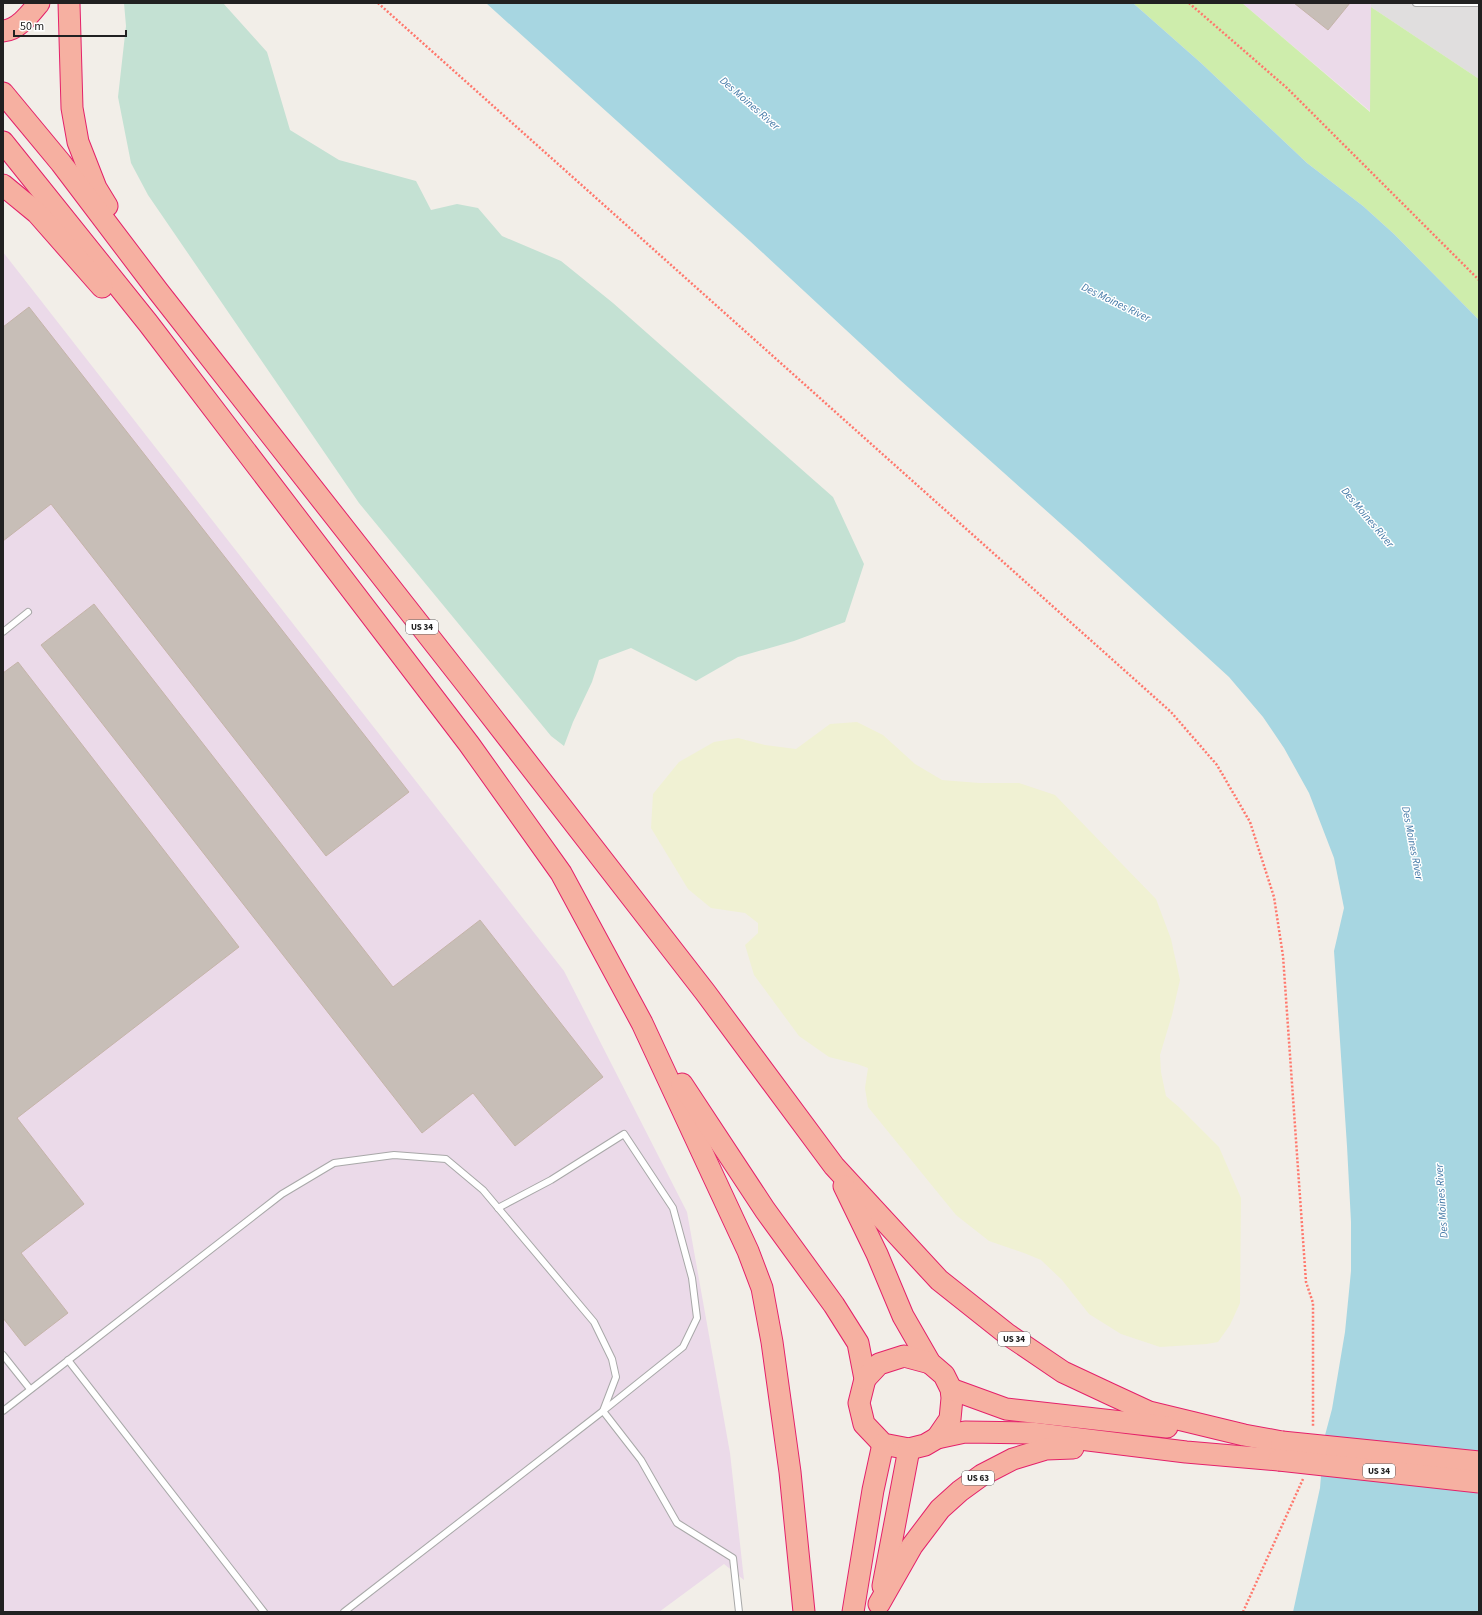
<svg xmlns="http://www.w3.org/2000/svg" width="1482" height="1615" font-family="'Source Sans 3',sans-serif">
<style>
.residential{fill:#e0dede}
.industrial{fill:#ebdae9}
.farmland{fill:#f0f1d3}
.grass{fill:#ceedac}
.wetland{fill:#c4e1d3}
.water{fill:#a7d6e1}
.building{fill:#c7beb7;stroke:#c5b4a9}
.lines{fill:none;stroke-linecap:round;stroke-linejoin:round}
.service-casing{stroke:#a8a8a8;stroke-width:8}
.trunk-casing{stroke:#e4216a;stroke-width:23}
.path{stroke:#ff776c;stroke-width:2.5;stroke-dasharray:2 2;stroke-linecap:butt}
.service{stroke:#fff;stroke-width:6}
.trunk{stroke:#f6b0a1;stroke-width:21}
.trunk-bridge-casing{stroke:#e4216a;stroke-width:23;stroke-linecap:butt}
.trunk-bridge{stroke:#f6b0a1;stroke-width:21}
.labels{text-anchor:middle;stroke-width:3;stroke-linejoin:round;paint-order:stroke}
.shield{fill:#fff;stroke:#646464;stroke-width:1}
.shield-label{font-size:9px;font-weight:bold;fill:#212121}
.water-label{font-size:11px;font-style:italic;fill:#4278a6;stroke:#fff}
</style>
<rect width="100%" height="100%" fill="#f2eee8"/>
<!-- residential -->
<path class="residential" d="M 1371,3 L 1479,3 L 1479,79 L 1371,7 Z"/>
<!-- industrial -->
<g class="industrial">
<path d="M 1242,3 L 1371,3 L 1371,112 Z"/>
<path d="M 3,252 L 564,971 L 687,1212 L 730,1453 L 744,1580 L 724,1564 L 659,1612 L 3,1612 Z"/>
</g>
<!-- farmland -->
<path class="farmland" d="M 857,722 L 883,735 L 915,764 L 942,780 L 979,783 L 1019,783 L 1055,795 L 1156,899 L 1171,939 L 1180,980 L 1172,1015 L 1160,1055 L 1161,1072 L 1166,1096 L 1180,1108 L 1219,1147 L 1241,1198 L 1240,1303 L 1230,1325 L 1218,1342 L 1207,1344 L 1160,1347 L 1121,1334 L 1089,1314 L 1062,1280 L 1041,1260 L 1024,1253 L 989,1241 L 956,1215 L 868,1107 L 865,1088 L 868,1068 L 857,1064 L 829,1057 L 799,1036 L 754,975 L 745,945 L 758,933 L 758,923 L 745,913 L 711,908 L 688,889 L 651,828 L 653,794 L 679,762 L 714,742 L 738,738 L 765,745 L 796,749 L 830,724 Z"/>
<!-- grass -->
<path class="grass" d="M 1133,3 L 1242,3 L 1370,112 L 1371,7 L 1479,79 L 1479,320 L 1394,234 L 1363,206 L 1307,163 L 1201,63 Z"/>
<!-- wetland -->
<path class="wetland" d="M 124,3 L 223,3 L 267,52 L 290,130 L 339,160 L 416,181 L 431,210 L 457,204 L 478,208 L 502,236 L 561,261 L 613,303 L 833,497 L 864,564 L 845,622 L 794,641 L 738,657 L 696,681 L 631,648 L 599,660 L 592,682 L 573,722 L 564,746 L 551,736 L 359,503 L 148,195 L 131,163 L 118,97 L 126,26 Z"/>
<!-- water -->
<path class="water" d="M 486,3 L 1133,3 L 1201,63 L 1307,163 L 1363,206 L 1394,234 L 1479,320 L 1479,1612 L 1293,1612 L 1320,1488 L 1322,1463 L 1320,1454 L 1332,1409 L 1345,1332 L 1351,1271 L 1351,1222 L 1347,1146 L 1334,951 L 1344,908 L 1334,858 L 1309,793 L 1284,748 L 1263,717 L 1229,677 L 1079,540 L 900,380 L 750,241 Z"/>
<!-- building -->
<g class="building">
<path d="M 1294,3 L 1350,3 L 1328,30 Z"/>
<path d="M 29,307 L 409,792 L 326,856 L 51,504 L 3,541 L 3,327 Z"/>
<path d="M 94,604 L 393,987 L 480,920 L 603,1077 L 515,1146 L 473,1093 L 422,1133 L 41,645 Z"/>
<path d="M 18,662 L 239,947 L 17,1118 L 84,1204 L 21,1253 L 68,1313 L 25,1346 L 3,1318 L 3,673 Z"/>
</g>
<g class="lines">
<defs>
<g id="service">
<path d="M 1416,3 L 1479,3"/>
<path d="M 3,632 L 28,612"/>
<path d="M 498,1208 L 551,1180 L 624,1134 L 673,1208 L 692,1278 L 697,1318 L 683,1347 L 603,1411 L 641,1460 L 677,1523 L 733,1558 L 739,1612"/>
<path d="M 3,1355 L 30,1389"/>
<path d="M 68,1360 L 264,1612"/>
<path d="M 3,1411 L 282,1194 L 334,1163 L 394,1155 L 446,1159 L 483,1190 L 594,1322 L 612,1359 L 616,1377 L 603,1411 L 344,1612"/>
</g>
<g id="trunk">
<path d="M 69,3 L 72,108 L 78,142 L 96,188 L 107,206"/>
<path d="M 3,31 C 18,30 30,14 39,3"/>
<path d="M 3,93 L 61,163 L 158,291 L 467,685 L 705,992 L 834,1166 L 939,1280 L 1007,1334 L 1063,1372 L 1110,1394 L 1149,1412 L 1244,1435 L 1282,1442"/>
<path d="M 3,142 L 148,323 L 469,744 L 561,873 L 642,1023 L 748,1251 L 762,1288 L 772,1342 L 790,1472 L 804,1612"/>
<path d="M 3,185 L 37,213 L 102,287"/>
<path d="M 682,1084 L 765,1210 L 834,1305 L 858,1343 L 865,1379 L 859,1403 L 864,1424 L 883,1444 L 909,1449 L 925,1445 L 937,1438 L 965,1432 L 1031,1433 L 1186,1452 L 1279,1460"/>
<path d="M 844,1186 L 877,1254 L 903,1316 L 930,1363 L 944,1375 L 951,1389 L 952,1398 L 950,1419 L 937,1438"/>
<path d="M 865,1379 L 879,1364 L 904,1356 L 930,1363"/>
<path d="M 951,1389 L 1006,1409 L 1167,1427"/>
<path d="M 883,1586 L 909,1449"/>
<path d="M 879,1604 L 912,1546 L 940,1509 L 960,1491 L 982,1475 L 1013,1459 L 1046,1449 L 1073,1448"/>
<path d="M 853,1612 L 873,1490 L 883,1444"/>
</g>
</defs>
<!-- service casing -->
<use href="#service" class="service-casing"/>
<!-- trunk casing -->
<use href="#trunk" class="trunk-casing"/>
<!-- path -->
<g class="path">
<path d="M 378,3 L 1171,712 L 1217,765 L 1250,822 L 1274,897 L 1283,956 L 1306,1282 L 1313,1303 L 1313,1427"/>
<path d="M 1189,3 L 1287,88 L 1479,280"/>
<path d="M 1243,1612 L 1303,1479"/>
</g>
<!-- service -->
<use href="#service" class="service"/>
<!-- trunk -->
<use href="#trunk" class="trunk"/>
<defs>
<g id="trunk-bridge">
<path d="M 1282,1442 L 1479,1462"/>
<path d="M 1279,1460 L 1479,1482"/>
</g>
</defs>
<!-- trunk-bridge casing -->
<use href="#trunk-bridge" class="trunk-bridge-casing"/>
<!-- trunk-bridge -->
<use href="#trunk-bridge" class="trunk-bridge"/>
</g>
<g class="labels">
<!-- shield labels -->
<g class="shield">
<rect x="406" y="620" width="32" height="14" rx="3"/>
<rect x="998" y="1332" width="32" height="14" rx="3"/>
<rect x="1363" y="1464" width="32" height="14" rx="3"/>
<rect x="962" y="1471" width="32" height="14" rx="3"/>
</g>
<g class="shield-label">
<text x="422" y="630">US 34</text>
<text x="1014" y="1342">US 34</text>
<text x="1379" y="1474">US 34</text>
<text x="978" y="1481">US 63</text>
</g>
<!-- water labels -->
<g class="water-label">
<text transform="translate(750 103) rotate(41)" y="4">Des Moines River</text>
<text transform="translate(1116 302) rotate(26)" y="4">Des Moines River</text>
<text transform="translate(1368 517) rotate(50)" y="4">Des Moines River</text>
<text transform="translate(1413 843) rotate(79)" y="4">Des Moines River</text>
<text transform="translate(1441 1201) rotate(-94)" y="4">Des Moines River</text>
</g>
</g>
<!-- border -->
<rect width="1482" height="1615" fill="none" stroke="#212121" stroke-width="8"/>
<!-- scale -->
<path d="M14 30v6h112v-6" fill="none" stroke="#212121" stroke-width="2"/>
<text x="20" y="30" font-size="12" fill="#212121" stroke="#ffffff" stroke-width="3" paint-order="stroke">50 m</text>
</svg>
